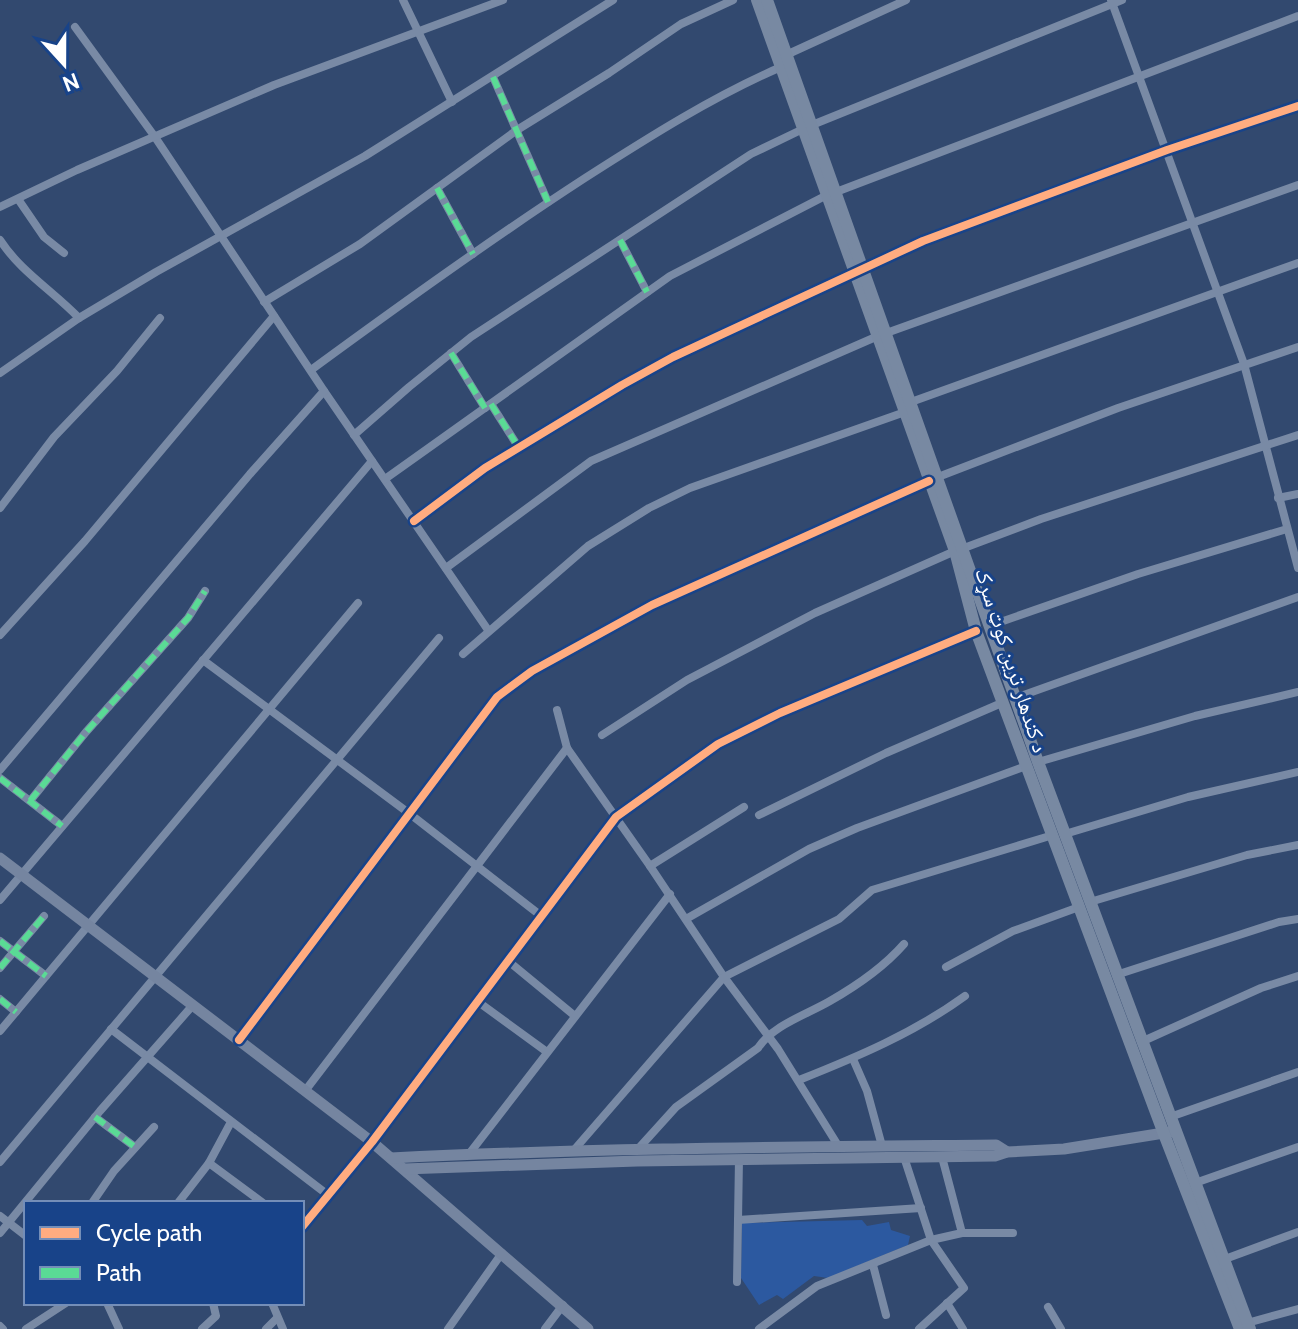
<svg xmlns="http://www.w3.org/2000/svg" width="1298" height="1329" font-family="Cabin,'Noto Naskh Arabic',sans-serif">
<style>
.green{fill:#2c59a0}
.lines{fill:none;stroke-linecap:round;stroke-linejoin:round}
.street{stroke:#798aa5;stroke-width:8}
.secondary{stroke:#7585a0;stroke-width:11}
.primary{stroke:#7889a2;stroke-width:12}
.quiet{stroke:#5adb95;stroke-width:6;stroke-dasharray:12 6;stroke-linecap:butt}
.cycleway-casing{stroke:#184389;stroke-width:13}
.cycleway{stroke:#ffac80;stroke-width:8}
.labels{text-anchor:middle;stroke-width:6;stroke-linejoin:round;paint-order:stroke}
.street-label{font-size:22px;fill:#fff;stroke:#184389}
</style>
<rect width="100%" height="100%" fill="#32496f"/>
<!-- green -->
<path class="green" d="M 862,1220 L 867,1226 L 889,1222 L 891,1230 L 910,1236 L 908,1245 L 828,1278 L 814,1276 L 783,1299 L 777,1295 L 759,1305 L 741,1278 L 742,1223 Z"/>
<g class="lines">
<!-- street -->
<g class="street">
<path d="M 403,0 L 452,102"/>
<path d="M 1111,0 L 1244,364 L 1298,568"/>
<path d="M 75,27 L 155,137 L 324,391 L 488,630"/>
<path d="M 786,55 L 906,0"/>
<path d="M 493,77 L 548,202"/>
<path d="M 812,125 L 1122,0"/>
<path d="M 437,188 L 473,254"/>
<path d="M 836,192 L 1298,16"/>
<path d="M 18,199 L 44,237 L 64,253"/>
<path d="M 0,207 L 77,170 L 274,85 L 503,0"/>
<path d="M 0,240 C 20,271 53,291 79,318"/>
<path d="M 620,240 L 647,292"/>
<path d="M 264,302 L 360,244 L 517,130 L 609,73 L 681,24 L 733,0"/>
<path d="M 451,353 L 485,408"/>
<path d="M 311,370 C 401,304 491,239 585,178 C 649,137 712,97 781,67"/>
<path d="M 0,373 L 79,318 L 156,272 L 365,156 L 613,0"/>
<path d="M 911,402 L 1298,263"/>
<path d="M 491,404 L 519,448"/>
<path d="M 354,435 L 409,387 L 471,337 L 751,154 L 803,129"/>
<path d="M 938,477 L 1118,408 L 1298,347"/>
<path d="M 385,479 L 670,276 L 827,195"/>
<path d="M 1278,498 L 1298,494"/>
<path d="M 0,508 L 54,437 L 117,371 L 160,318"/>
<path d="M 414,521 L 485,468 L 622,385 L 673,357 L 923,241 L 1167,150 L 1298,106"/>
<path d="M 964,548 L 1041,519 L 1298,435"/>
<path d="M 446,568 L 591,461 L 878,336 L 1298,185"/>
<path d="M 989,626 L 1138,574 L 1287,529"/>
<path d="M 0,635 L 85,541 L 274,316"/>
<path d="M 463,654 L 588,546 L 649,508 L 690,488 L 905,412"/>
<path d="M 203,660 L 410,814 L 540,915"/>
<path d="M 1015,698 L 1298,597"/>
<path d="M 557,710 L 567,748 L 650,866 L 724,977 L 778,1049 L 839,1147"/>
<path d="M 602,735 L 687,680 L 815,613 L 955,551"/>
<path d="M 1038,762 L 1195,716 L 1298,692"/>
<path d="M 0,770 L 250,474 L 324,391"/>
<path d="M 0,778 L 62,826"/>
<path d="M 30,801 L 86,732 L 188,618 L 205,591"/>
<path d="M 759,815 L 886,753 L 1004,702"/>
<path d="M 1065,834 L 1188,797 L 1298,772"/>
<path d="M 650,866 L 744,807"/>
<path d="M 0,900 L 372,461"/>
<path d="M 1090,902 L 1247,855 L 1298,845"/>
<path d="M 686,919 L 809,849 L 857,828 L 1026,766"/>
<path d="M 0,941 L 46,976"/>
<path d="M 507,960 L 575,1016"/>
<path d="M 946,967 L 1013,931 L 1079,907"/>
<path d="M 0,968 L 44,916"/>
<path d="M 1116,975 L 1279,922 L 1298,919"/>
<path d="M 0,999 L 16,1012"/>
<path d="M 477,1001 L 547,1052"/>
<path d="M 111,1029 L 328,1195"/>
<path d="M 0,1031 L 358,603"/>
<path d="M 239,1040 L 497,697 L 532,671 L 652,605 L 929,481"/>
<path d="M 1141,1042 L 1261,988 L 1298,976"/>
<path d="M 853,1059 L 867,1091 L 882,1146"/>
<path d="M 799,1080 C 857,1057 914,1033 965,996"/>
<path d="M 305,1091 L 567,748"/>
<path d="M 95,1117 L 135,1147"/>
<path d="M 1170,1117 L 1298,1072"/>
<path d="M 638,1149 L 676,1107 L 758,1048 C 773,1025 806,1015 830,1001 C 858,985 883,968 904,944"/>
<path d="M 574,1150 L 724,977 L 839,919 L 872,890 L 1053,835"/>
<path d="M 469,1154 L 670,894"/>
<path d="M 904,1157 L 931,1240 L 964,1288 L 919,1329"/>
<path d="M 942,1157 L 962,1233"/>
<path d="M 0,1162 L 439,638"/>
<path d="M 209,1163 L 263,1203"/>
<path d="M 1195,1183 L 1298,1147"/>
<path d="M 92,1203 L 114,1171 L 154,1127"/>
<path d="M 178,1203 L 209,1163 L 231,1122"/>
<path d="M 0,1216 L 26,1236"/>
<path d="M 738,1220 L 921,1208"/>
<path d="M 302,1227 L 372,1142 L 616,817 L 718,744 L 780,713 L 976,631"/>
<path d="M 0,1233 L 100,1111 L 193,1005"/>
<path d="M 1225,1259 L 1298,1232"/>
<path d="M 873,1265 L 886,1315"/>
<path d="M 737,1282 L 739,1159"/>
<path d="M 107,1303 L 119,1329"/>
<path d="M 272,1303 L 283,1329"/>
<path d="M 947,1303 L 963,1329"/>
<path d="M 1048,1307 L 1061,1329"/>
<path d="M 1247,1323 L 1298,1309"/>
<path d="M 0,1326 L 3,1329"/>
<path d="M 26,1329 L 66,1303"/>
<path d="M 202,1329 L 216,1316 L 213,1303"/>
<path d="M 266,1329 L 277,1318"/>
<path d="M 448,1329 L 502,1253"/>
<path d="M 545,1329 L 563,1305"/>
<path d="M 759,1329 L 817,1286 L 931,1240 L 962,1233 L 1013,1233"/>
</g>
<!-- secondary -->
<g class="secondary">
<path d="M 0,858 L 372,1142 L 588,1329"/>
<path d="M 391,1158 C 592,1148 794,1147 996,1145 L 1007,1152"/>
<path d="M 404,1169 L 637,1161 L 995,1156 L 1007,1152 L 1064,1149 L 1170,1132"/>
</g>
<!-- primary -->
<g class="primary">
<path d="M 757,0 L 955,551 L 976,631 L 1164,1134 L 1240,1329"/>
<path d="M 767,0 L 1038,762 L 1250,1329"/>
</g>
<!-- quiet -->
<g class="quiet">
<path d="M 493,77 L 548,202"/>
<path d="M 437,188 L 473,254"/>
<path d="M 620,240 L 647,292"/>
<path d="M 451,353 L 485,408"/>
<path d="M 491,404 L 519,448"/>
<path d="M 0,778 L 62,826"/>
<path d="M 30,801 L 86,732 L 188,618 L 205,591"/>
<path d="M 0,941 L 46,976"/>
<path d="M 0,968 L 44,916"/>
<path d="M 0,999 L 16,1012"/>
<path d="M 95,1117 L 135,1147"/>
</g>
<defs>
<g id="cycleway">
<path d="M 414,521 L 485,468 L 622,385 L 673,357 L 923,241 L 1167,150 L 1298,106"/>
<path d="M 239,1040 L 497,697 L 532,671 L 652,605 L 929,481"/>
<path d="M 302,1227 L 372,1142 L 616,817 L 718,744 L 780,713 L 976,631"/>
</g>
</defs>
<!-- cycleway casing -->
<use href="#cycleway" class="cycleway-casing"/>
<!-- cycleway -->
<use href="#cycleway" class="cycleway"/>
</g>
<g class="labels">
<!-- street labels -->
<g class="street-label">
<text transform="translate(1012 660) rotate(72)" y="8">د کندهار ترين کوټ سړک</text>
</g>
</g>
<!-- legend -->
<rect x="24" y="1201" width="280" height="104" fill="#184389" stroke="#748eb8" stroke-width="2"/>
<rect x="40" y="1227" width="40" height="12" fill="#ffac80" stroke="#748eb8" stroke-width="2"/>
<text x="96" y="1241" font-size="24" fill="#ffffff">Cycle path</text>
<rect x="40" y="1267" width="40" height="12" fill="#5adb95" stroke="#748eb8" stroke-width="2"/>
<text x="96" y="1281" font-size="24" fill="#ffffff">Path</text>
<!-- north arrow -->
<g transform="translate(64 64) rotate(159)" stroke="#184389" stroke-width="6" paint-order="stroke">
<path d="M0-6L14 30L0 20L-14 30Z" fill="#ffffff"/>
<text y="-12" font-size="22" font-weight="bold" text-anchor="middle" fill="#ffffff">N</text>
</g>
</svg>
